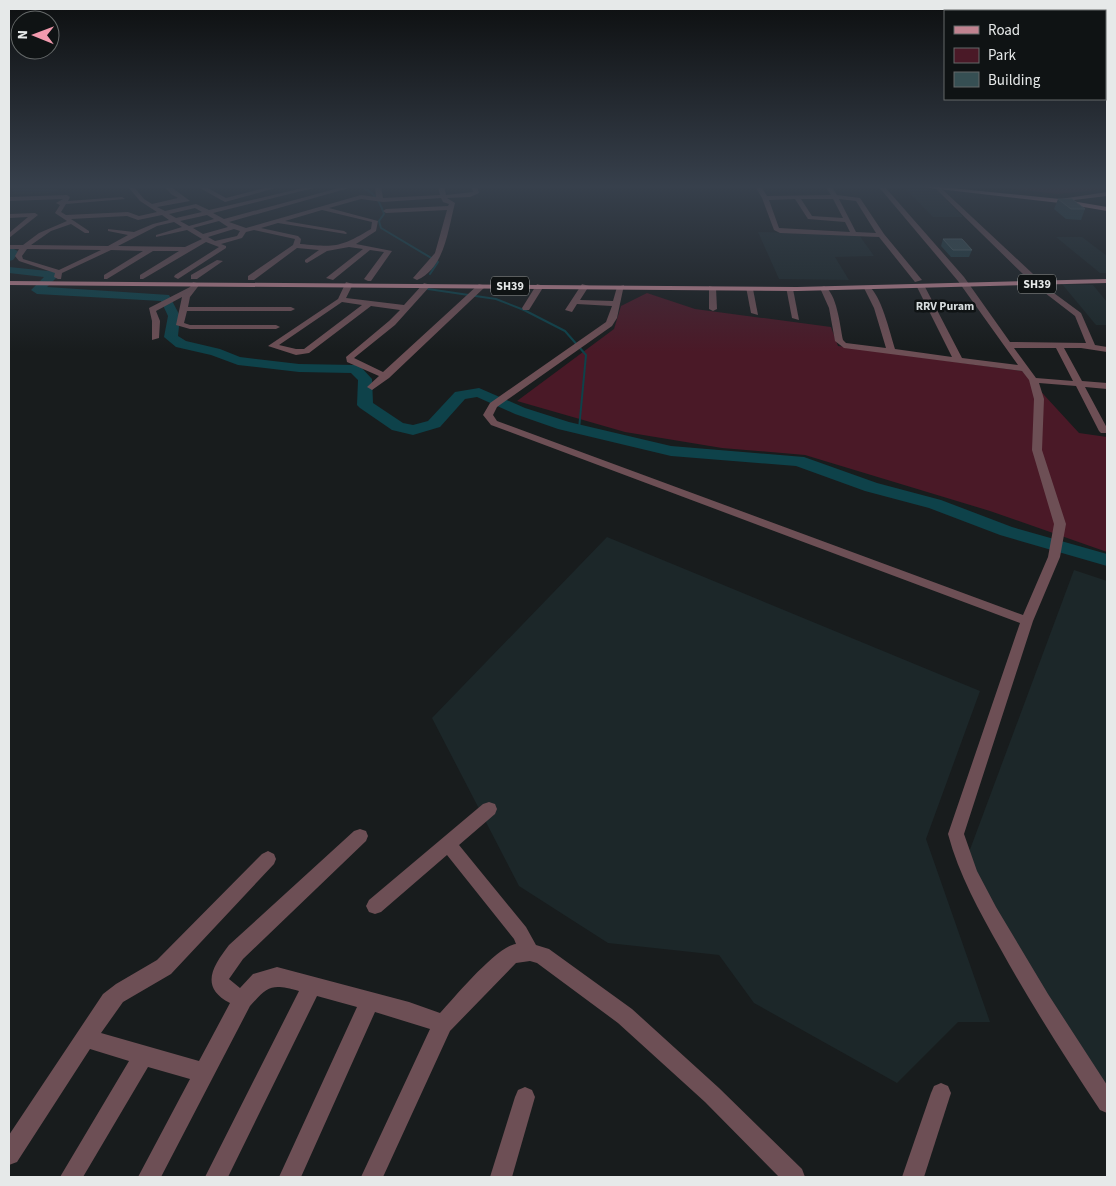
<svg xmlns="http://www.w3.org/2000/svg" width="1116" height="1186" font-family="'Source Sans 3',sans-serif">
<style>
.built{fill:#1c2729}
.green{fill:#4a1927}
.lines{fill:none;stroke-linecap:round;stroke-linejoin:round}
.stream{stroke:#0e424a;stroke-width:2}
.river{fill:#0e424a;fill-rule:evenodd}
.street{fill:#6d4f55;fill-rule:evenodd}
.secondary{fill:#9c6d76;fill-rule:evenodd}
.primary{fill:#c08390;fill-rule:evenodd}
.wall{fill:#213c41}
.building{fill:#364f53;stroke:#52676a}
.labels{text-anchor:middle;stroke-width:5;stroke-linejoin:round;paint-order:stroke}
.shield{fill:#0f1314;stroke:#a6a9a9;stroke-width:1}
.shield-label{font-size:12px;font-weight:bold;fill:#e6e9e9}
.far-neighbourhood-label{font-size:12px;font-weight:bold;fill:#d7ddde;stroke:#0f1314}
</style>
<rect width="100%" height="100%" fill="#181c1d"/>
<!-- built -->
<g class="built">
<path d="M 12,186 L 63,186 L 51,193 L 13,194 Z"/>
<path d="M 903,186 L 937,190 L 963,217 L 933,217 Z"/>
<path d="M 758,232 L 859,235 L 874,256 L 835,257 L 849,280 L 779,279 Z"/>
<path d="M 1056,237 L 1082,237 L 1107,256 L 1107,273 L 1100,273 Z"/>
<path d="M 1062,284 L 1093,285 L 1107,302 L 1107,325 L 1096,325 Z"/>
<path d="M 607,537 L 980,691 L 926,839 L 990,1022 L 958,1022 L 897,1083 L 754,1003 L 719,955 L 608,943 L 519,886 L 432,718 Z"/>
<path d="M 1074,570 L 1107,581 L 1107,1097 L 982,903 L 965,863 Z"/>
</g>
<!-- green -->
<g class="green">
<path d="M 991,186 L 1107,186 L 1107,189 L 1057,194 Z"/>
<path d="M 647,293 L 695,309 L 831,327 L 838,346 L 1022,371 L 1079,433 L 1107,437 L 1107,552 L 990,511 L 805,455 L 722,448 L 625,432 L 517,401 L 614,329 L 621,306 Z"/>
</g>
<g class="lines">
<!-- stream -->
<g class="stream">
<path d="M 359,186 C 374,192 379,199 384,214 L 379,221 L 381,228 L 438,262 L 430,274"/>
<path d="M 428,289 L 496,299 L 524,310 L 565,331 L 586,355 L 579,429"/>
</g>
<!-- river -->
<g class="river">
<path d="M 9,246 L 19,252 L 13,260 L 9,261 Z"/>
<path d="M 9,267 L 58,272 L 58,276 L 47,287 L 169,295 L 180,316 L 178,336 L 186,341 L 220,349 L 240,357 L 299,364 L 355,365 L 360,366 L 372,379 L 373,403 L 403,423 L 413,425 L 428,421 L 455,392 L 479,388 L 525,408 L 569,422 L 671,446 L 804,457 L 877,483 L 941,500 L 1012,527 L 1107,554 L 1107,566 L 1000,535 L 929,508 L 865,491 L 796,466 L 671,456 L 558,429 L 515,414 L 477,397 L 465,399 L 440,427 L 413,435 L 392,430 L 360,408 L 357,405 L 358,380 L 351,373 L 299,372 L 238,365 L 211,355 L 176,347 L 164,337 L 168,316 L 161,301 L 37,294 L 31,290 L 44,277 L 9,273 Z"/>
</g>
<!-- street -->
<g class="street">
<path d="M 133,186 L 144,199 L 152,204 L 178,198 L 171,194 L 164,186 L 170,186 L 190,201 L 157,207 L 165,211 L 196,204 L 209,210 L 311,186 L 322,186 L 213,213 L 224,219 L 346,186 L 356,186 L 229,222 L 246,228 L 361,195 L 376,197 L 375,186 L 381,186 L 383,198 L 440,195 L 438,186 L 444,186 L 446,195 L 473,192 L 471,186 L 477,186 L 479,193 L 470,197 L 447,198 L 455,203 C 448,229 445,268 417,280 L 413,278 L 435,253 L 447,210 L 386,213 L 383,211 L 386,209 L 448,206 L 449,204 L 443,202 L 441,198 L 383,202 L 361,199 L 329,208 L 378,221 L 376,231 L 356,244 L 392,251 L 371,281 L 368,281 L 364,279 L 384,252 L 370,250 L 333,280 L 326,278 L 363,249 L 349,247 L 327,251 L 307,263 L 305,262 L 305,260 L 319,250 L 297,248 L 254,280 L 248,280 L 248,276 L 293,245 L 295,239 L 254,230 L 246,232 L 242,238 L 221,244 L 226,246 L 226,248 L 178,279 L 174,277 L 175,275 L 219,247 L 206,242 L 143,279 L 140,279 L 140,275 L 179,251 L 153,251 L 107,279 L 104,279 L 104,275 L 143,251 L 111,250 L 62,273 L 61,279 L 58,279 L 54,277 L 55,273 L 19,261 L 15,256 L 19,249 L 9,249 L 9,245 L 23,245 L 39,233 L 67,221 L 55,213 L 60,205 L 56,203 L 63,199 L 9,201 L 9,197 L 67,195 L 70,197 L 68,201 L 122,197 L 125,199 L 66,204 L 61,212 L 66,215 L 128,212 L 139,216 L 157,212 L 140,201 L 128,187 ZM 195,208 L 202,212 L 176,218 L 169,214 ZM 322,210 L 372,222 L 371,229 C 339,248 336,247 300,244 L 301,239 L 298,236 L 261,228 L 278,223 L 346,234 L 347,233 L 344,231 L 285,221 ZM 162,215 L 169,220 L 153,224 L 134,232 L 108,229 L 108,231 L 128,235 L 108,246 L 31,245 L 51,231 L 71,224 L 85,233 L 89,233 L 89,231 L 71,219 L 127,216 L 138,220 ZM 207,215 L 214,219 L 189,226 L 180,221 ZM 219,221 L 228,227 L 203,234 L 193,228 ZM 174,222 L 182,227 L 156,235 L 156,237 L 187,230 L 202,239 L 185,247 L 118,246 L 157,226 ZM 234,229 L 240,231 L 237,236 L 215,241 L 208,237 ZM 27,249 L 101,250 L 59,270 L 23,259 L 22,256 Z"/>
<path d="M 204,186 L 226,198 L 272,186 L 283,186 L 225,202 L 198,187 Z"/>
<path d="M 755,186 L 761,186 L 767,196 L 831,195 L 825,186 L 831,186 L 837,195 L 860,198 L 884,234 L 922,280 L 915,282 L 879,237 L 780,233 L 774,230 L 762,198 ZM 795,199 L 808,219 L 845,222 L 850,232 L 779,228 L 769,200 ZM 801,199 L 833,199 L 843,218 L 812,216 ZM 839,199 L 856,201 L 876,233 L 856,232 Z"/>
<path d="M 878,186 L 884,186 L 964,277 L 1010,342 L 1086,343 L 1075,316 L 1036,286 L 1035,284 L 1039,282 L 1081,313 L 1095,345 L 1107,347 L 1107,352 L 1081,348 L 1064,348 L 1082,381 L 1107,383 L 1107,389 L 1085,387 L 1107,428 L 1107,433 L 1101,433 L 1099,431 L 1076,386 L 1039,383 L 1044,399 L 1042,450 L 1066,524 L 1060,557 L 1033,621 L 964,834 L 977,871 L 996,907 L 1048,994 L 1107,1085 L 1107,1113 L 1100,1110 C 1065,1057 1031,1004 1000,948 C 979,911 959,875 948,834 L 1020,623 L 491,425 L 483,415 L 490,403 L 606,322 L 612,306 L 577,304 L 572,312 L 565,310 L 582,284 L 589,286 L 580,300 L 613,301 L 617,287 L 624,285 L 617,318 L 612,326 L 497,407 L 493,415 L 497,421 L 1023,615 L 1048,557 L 1054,524 L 1032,450 L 1034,399 L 1029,380 L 1022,371 L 844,348 L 835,341 L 829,308 L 820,288 L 824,286 C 837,293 840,326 843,340 L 846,343 L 886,348 L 874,308 L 864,288 L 868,286 C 881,293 890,334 895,349 L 952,357 L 917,287 L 921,285 L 924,285 L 962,358 L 1018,365 L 958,281 ZM 1014,348 L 1056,348 L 1073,381 L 1036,378 Z"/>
<path d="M 938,186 L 942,186 L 942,189 L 1033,274 L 1033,278 L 1027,278 L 937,190 Z"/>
<path d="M 9,214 L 35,213 L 38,215 L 9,238 L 9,233 L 28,217 L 9,218 Z"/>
<path d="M 217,260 L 223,261 L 197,279 L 191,279 L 191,275 Z"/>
<path d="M 193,282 L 200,284 L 190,297 L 188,307 L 291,307 L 295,309 L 291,311 L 187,311 L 184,323 L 190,325 L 276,325 L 280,327 L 276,329 L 190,329 L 176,325 L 182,297 L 156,311 L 160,321 L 159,338 L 152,340 L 152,321 L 149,308 L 190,287 Z"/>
<path d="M 346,282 L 353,284 L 346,298 L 404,305 L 424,283 L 431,285 L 395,325 L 354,358 L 383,372 L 479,284 L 486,286 L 389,378 L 372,390 L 367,387 L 379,376 L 347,362 L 346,357 L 389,321 L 400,310 L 371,306 L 309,353 L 296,355 L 268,346 L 338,299 ZM 342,302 L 362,305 L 304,349 L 296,349 L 279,345 Z"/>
<path d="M 537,284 L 544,286 L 529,310 L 523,310 L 522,308 Z"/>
<path d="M 709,286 L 716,288 L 717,309 L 713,311 L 709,309 Z"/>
<path d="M 746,287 L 753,289 L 758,315 L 751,313 Z"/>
<path d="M 786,287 L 793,289 L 799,320 L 792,318 Z"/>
<path d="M 489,802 L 495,804 L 497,809 L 495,814 L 459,845 L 526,927 L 536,945 L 549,949 L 632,1009 L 719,1088 L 802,1169 L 805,1177 L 779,1177 L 705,1102 L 618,1023 L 537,963 L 530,961 L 516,963 L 450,1031 L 383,1177 L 361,1177 L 430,1029 L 375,1012 L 301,1177 L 279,1177 L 357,1007 L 317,996 L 228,1177 L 205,1177 L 299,991 C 272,984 269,985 250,1006 L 161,1177 L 138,1177 L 190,1079 L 148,1067 L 83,1177 L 60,1177 L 129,1061 L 90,1049 L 17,1162 L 9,1165 L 9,1135 L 103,994 L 116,984 L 157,960 L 262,854 L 268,851 L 274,854 L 276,859 L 274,864 L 171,974 L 123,1002 L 101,1033 L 199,1061 L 230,1003 C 199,987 213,966 229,945 L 354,831 L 360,829 L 366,831 L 368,836 L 366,841 L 243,959 L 229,979 L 240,988 L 253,974 L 277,967 L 409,1002 L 440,1013 C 455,997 497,946 516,944 L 514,939 L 447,855 L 381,912 L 375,914 L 369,912 L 366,906 L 369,900 L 483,804 Z"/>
<path d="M 941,1083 L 948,1086 L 951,1093 L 924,1177 L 902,1177 L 931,1093 L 934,1086 Z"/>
<path d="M 525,1087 L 532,1090 L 535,1097 L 512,1177 L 490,1177 L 515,1097 L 518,1090 Z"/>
</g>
<!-- secondary -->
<path class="secondary" d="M 1107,192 L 1107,196 L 1057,202 L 1054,200 Z"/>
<!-- primary -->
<g class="primary">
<path d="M 913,186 L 931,186 L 1060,199 L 1107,207 L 1107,211 L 1060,203 Z"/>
<path d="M 1107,279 L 1107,283 L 797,291 L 9,285 L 9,281 L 797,287 Z"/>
</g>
</g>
<!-- wall -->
<g class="wall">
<path d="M 1058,199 L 1085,209 L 1081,220 L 1066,219 L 1054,209 Z"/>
<path d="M 943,239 L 972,250 L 969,257 L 951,257 L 941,246 Z"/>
</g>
<!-- building -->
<g class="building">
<path d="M 1058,199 L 1072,199 L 1085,209 L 1071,209 Z"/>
<path d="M 943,239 L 962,239 L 972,250 L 953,250 Z"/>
</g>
<!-- sky -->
<linearGradient id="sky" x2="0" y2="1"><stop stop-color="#0d0f10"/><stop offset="0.53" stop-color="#37404c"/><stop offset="1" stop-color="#37404c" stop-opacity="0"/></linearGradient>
<rect width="1116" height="352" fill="url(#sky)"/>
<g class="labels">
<!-- shield labels -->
<g class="shield">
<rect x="1018" y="274.5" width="38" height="19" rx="4"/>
<rect x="491" y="276.5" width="38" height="19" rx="4"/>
</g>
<g class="shield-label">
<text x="1037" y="288">SH39</text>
<text x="510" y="290">SH39</text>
</g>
<!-- far-neighbourhood labels -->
<g class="far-neighbourhood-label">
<text x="945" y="310">RRV Puram</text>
</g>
</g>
<!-- border -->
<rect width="1116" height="1186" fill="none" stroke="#e6e9e9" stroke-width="20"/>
<!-- legend -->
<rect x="944" y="10" width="162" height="90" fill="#0f1314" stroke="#656969"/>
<rect x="954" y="26" width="25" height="8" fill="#c08390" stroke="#656969"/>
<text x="988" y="35" font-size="15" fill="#e6e9e9">Road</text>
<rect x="954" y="48" width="25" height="15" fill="#4a1927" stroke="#656969"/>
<text x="988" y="60" font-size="15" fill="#e6e9e9">Park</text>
<rect x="954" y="72" width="25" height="15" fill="#364f53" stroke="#656969"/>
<text x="988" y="85" font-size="15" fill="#e6e9e9">Building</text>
<!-- north arrow -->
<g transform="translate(35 35) rotate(271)"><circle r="24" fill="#0f1314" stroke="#656969"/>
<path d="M0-4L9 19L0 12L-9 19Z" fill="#f29aae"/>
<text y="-8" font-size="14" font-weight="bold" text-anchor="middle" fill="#e6e9e9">N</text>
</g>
</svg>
